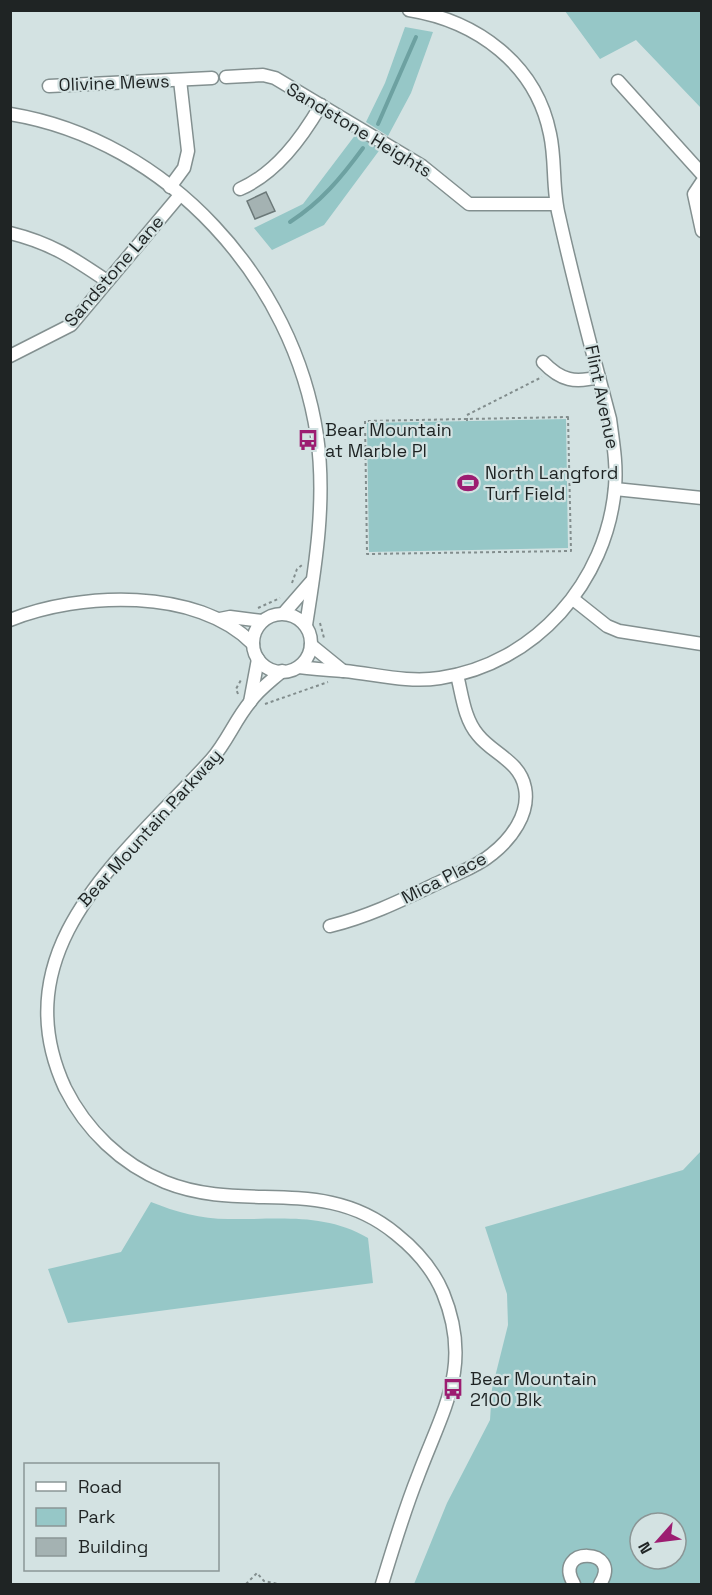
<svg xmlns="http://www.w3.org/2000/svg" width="712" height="1595" font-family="'Space Grotesk',sans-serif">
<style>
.green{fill:#96c7c7;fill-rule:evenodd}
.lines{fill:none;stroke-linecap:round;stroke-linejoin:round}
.stream{stroke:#6da1a1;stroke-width:4}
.building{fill:#a4b2b2;stroke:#6b7878;stroke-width:1.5}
.minor-casing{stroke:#839090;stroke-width:15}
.path{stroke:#828d8d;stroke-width:2;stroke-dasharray:3 3;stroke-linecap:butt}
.minor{stroke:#fff;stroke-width:12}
.labels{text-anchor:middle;stroke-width:4.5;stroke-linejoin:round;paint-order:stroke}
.street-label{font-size:18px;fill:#1f2424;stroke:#d3e2e2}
.poi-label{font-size:18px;fill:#1f2424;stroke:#d3e2e2;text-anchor:start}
</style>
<rect width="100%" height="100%" fill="#d3e2e2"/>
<!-- green -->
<g class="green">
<path d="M 565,11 L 701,11 L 701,108 L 636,40 L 600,59 Z"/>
<path d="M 405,27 L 433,32 L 411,93 L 388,136 L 366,122 L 385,83 Z"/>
<path d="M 356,134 L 381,148 L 324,225 L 272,250 L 254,228 L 303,204 Z"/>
<path d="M 566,419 L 568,548 L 369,552 L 367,423 Z"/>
<path d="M 701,1151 L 701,1584 L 414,1584 L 447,1503 L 490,1420 L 492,1389 L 508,1325 L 507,1294 L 485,1227 L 683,1170 ZM 640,1523 L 676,1523 L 676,1559 L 640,1559 Z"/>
<path d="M 151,1202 C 176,1212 201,1219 228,1219 C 277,1220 323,1212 368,1238 L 373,1283 L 68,1323 L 48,1269 L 121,1252 Z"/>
</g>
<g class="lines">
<!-- stream -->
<g class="stream">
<path d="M 378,124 L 416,37"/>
<path d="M 290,222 C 321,202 341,178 363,148"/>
</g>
</g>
<!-- building -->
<path class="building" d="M 266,192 L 275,211 L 255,219 L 247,201 Z"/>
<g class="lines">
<defs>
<g id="minor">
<path d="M 226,77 L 263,75 L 275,78 L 422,166 L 469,204 L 556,204"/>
<path d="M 618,81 L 702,174"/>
<path d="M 49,86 L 212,78"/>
<path d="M 10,114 C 168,140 294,280 317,436 C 326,499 316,563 306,625"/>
<path d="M 702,182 L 694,194 L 702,231"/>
<path d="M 170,187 L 184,168 L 188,151 L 180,80"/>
<path d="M 240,189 C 276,173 301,139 321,105"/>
<path d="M 10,233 C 51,243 73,258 107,281"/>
<path d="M 10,356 L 71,325 L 180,195"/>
<path d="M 543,362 C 561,381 575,383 599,377"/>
<path d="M 615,489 L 702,498"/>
<path d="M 573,599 L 607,626 L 619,631 L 702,644"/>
<path d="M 284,613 L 311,582"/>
<circle cx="282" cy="643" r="29"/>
<path d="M 220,619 L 230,617 L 262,621"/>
<path d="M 10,620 C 80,592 197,587 253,644"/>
<path d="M 311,645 L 343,671"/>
<path d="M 299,667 C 314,669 329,670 344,671 C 376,674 407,683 440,678 C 535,664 607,582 615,487 C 617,464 613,442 610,419 C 592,351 574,284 559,216 C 552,189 556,161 550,134 C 536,64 477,21 409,10"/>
<path d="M 282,671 C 271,681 258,690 250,702 C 235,720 227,742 211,760 C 127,853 0,947 65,1088 C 86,1130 121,1164 165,1182 C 244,1214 324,1174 396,1234 C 416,1250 433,1269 443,1293 C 473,1366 443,1409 418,1476 C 404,1511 393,1548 382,1584"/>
<path d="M 250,702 L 258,659"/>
<path d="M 330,926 C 371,916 406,898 444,880 C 460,872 478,866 492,854 C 511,839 530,814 525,788 C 520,761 493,754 478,735 C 464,719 462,694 457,675"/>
<path d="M 574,1584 C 551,1546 624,1547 600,1584"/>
</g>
</defs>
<!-- minor casing -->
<use href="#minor" class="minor-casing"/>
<!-- path -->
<g class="path">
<path d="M 568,417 L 571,551 L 367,554 L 365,421 Z"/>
<path d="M 467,421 L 467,415 L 542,377"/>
<path d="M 292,583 L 297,569 L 302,565"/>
<path d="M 258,608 L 280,598"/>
<path d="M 320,623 L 324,638"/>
<path d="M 238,694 L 236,689 L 241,680"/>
<path d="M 265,704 L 328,682"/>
<path d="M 246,1584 L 257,1573 L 264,1581 L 278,1584"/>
<path d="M 297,1584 L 314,1584"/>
</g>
<!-- minor -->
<use href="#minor" class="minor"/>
</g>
<!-- icons -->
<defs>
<symbol id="bus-bare" viewBox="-9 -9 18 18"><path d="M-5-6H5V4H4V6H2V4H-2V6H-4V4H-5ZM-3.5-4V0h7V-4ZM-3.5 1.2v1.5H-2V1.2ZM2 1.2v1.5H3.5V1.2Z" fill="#9c1d71" stroke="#d3e2e2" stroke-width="2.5" paint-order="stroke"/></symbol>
<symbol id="stadium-bare" viewBox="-9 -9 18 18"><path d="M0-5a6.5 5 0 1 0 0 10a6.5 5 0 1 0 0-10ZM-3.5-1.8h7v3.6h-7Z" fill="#9c1d71" stroke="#d3e2e2" stroke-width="2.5" paint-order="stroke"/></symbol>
</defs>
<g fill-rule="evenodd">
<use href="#bus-bare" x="293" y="425" width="30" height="30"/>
<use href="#stadium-bare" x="453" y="468" width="30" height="30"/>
<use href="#bus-bare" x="438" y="1374" width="30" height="30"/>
</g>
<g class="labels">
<!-- street labels -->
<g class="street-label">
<text transform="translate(114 83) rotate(-2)" y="6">Olivine Mews</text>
<text transform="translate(359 130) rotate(31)" y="6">Sandstone Heights</text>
<text transform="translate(114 271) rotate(-49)" y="6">Sandstone Lane</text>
<text transform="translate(602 397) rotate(78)" y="6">Flint Avenue</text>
<text transform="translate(150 828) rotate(-48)" y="6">Bear Mountain Parkway</text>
<text transform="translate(444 878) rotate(-27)" y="6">Mica Place</text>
</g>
<!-- poi labels -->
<g class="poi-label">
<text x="325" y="436">Bear Mountain<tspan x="325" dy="21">at Marble Pl</tspan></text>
<text x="485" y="479">North Langford<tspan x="485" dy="21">Turf Field</tspan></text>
<text x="470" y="1385">Bear Mountain<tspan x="470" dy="21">2100 Blk</tspan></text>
</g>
</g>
<!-- border -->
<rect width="712" height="1595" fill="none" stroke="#1f2424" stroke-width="24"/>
<!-- legend -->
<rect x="24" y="1463" width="195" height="108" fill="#d3e2e2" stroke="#8b9696" stroke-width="1.5"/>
<rect x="36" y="1482" width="30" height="9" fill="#ffffff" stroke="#8b9696" stroke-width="1.5"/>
<text x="78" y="1493" font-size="18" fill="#1f2424">Road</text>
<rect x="36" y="1508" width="30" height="18" fill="#96c7c7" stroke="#8b9696" stroke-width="1.5"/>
<text x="78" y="1523" font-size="18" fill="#1f2424">Park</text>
<rect x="36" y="1538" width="30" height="18" fill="#a4b2b2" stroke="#8b9696" stroke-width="1.5"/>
<text x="78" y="1553" font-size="18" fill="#1f2424">Building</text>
<!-- north arrow -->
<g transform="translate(658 1541) rotate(242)"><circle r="28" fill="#d3e2e2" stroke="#8b9696" stroke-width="1.5"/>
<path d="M0-4.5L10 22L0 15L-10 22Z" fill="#9c1d71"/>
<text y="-9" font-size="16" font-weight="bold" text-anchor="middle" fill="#1f2424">N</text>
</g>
</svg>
